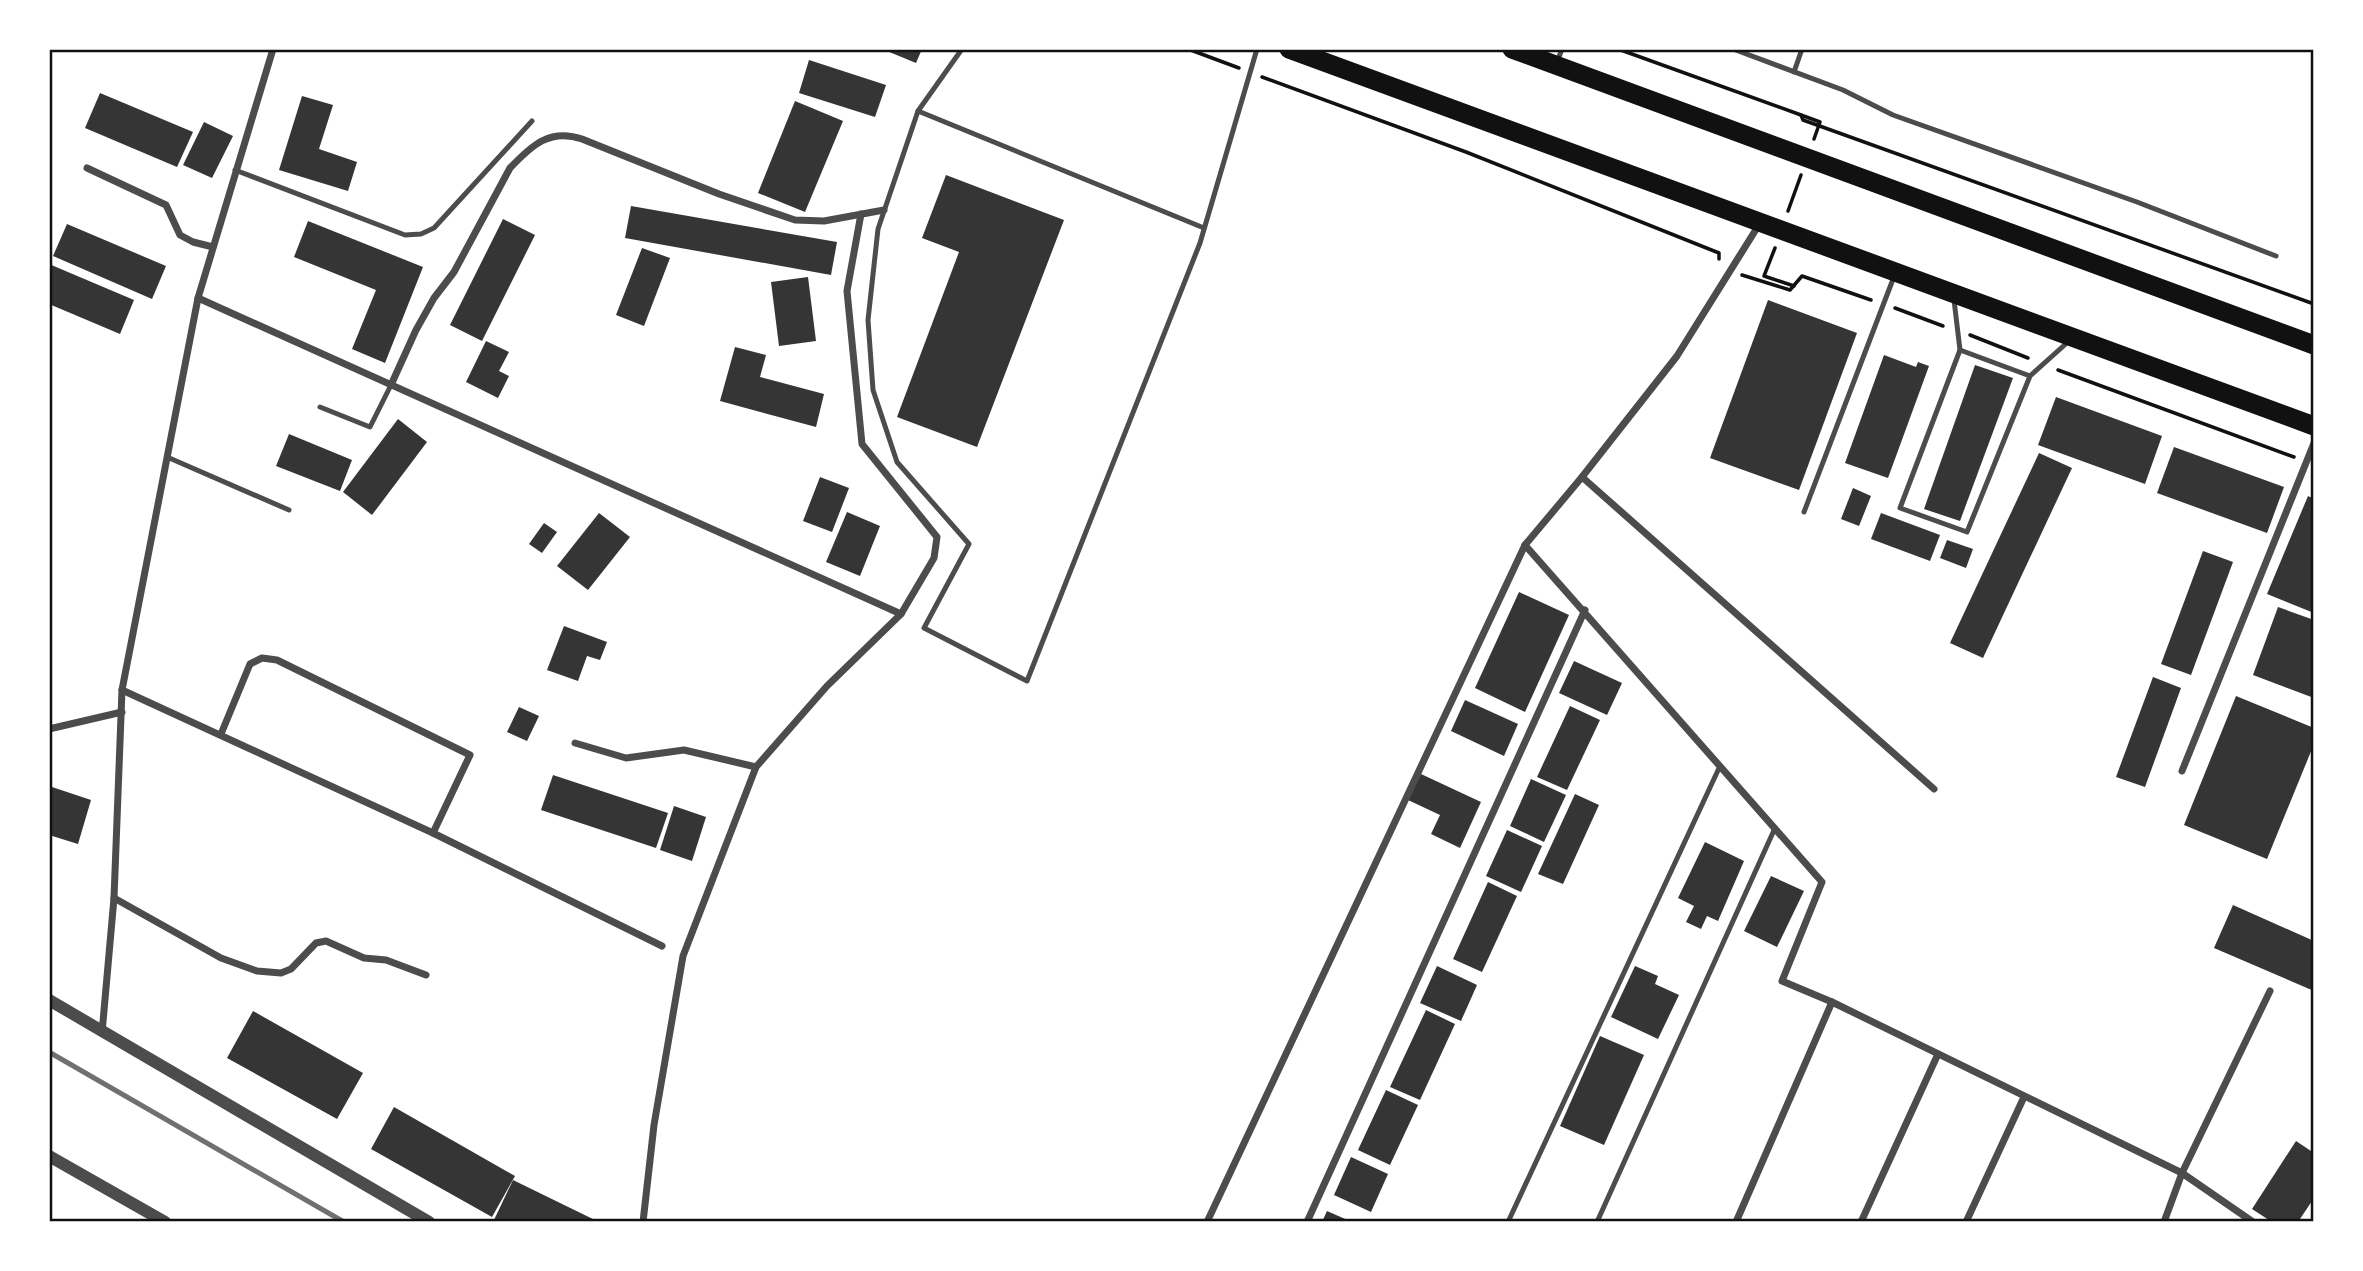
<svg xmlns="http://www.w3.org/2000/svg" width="2363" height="1271" font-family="'Zilla Slab',serif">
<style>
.building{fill:#353535}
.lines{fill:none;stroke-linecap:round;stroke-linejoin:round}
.path{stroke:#111;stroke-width:3.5}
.service{stroke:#4c4c4c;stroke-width:5}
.minor{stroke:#4c4c4c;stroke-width:7}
.tertiary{stroke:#4c4c4c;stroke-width:12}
.trunk{stroke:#111;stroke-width:19}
.rail{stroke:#707070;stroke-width:5}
.neatline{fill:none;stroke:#111;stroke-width:2.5}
</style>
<rect width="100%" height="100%" fill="#fff"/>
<!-- building -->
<g class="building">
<path d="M 882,49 L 922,49 L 916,63 Z"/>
<path d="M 809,60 L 886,85 L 875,117 L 799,93 Z"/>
<path d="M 100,93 L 193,132 L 177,167 L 85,128 Z"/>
<path d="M 302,96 L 333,105 L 319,149 L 357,162 L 348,191 L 279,170 Z"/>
<path d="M 795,101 L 843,121 L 805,212 L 758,193 Z"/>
<path d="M 204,122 L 233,136 L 212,178 L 183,165 Z"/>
<path d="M 946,175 L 1064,220 L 977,447 L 897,417 L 959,252 L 922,238 Z"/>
<path d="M 631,206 L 837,242 L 831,275 L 625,238 Z"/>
<path d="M 503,219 L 535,235 L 482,341 L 450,325 Z"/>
<path d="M 308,221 L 423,267 L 385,363 L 352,349 L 376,290 L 294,257 Z"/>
<path d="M 67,224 L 166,266 L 152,299 L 53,256 Z"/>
<path d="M 642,248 L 670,258 L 644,326 L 616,315 Z"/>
<path d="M 49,264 L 134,300 L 120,334 L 49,304 Z"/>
<path d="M 808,277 L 816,341 L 779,346 L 771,282 Z"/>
<path d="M 1768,300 L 1857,333 L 1799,490 L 1710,458 Z"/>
<path d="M 486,341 L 509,352 L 499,371 L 509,376 L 498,398 L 466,382 Z"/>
<path d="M 735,347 L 766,355 L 760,377 L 824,394 L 816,427 L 720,401 Z"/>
<path d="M 1884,355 L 1916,367 L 1918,362 L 1929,366 L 1888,478 L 1845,463 Z"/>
<path d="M 1975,365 L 2013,378 L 1960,521 L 1924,509 Z"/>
<path d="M 2056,397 L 2162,436 L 2145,484 L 2038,445 Z"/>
<path d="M 398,419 L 427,442 L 372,515 L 343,492 Z"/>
<path d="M 289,434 L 352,460 L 340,491 L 276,466 Z"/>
<path d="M 2174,447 L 2284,487 L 2267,533 L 2157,493 Z"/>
<path d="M 2039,453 L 2072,468 L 1983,658 L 1950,643 Z"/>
<path d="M 820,477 L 849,488 L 832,532 L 803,521 Z"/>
<path d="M 1853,488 L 1871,496 L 1859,526 L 1841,519 Z"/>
<path d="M 2308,496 L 2314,499 L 2314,613 L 2267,594 Z"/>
<path d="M 847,512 L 880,526 L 860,576 L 826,562 Z"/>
<path d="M 599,513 L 630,537 L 588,590 L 557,566 Z"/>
<path d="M 1881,513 L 1940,535 L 1930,561 L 1871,539 Z"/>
<path d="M 544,523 L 557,532 L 542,553 L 529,544 Z"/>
<path d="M 1947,540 L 1973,549 L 1966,568 L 1940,558 Z"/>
<path d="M 2203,551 L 2233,562 L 2191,675 L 2161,664 Z"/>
<path d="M 1519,592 L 1569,615 L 1525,712 L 1475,688 Z"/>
<path d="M 2278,607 L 2314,620 L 2314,698 L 2253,675 Z"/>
<path d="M 564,626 L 607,642 L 600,660 L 587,656 L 578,681 L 547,670 Z"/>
<path d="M 1574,661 L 1622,683 L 1607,715 L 1559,693 Z"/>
<path d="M 2153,677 L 2181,688 L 2145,787 L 2116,777 Z"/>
<path d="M 2236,696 L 2314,728 L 2314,744 L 2267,859 L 2184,825 Z"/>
<path d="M 1465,700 L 1518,724 L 1504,756 L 1451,731 Z"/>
<path d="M 1570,706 L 1600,720 L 1567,790 L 1537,777 Z"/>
<path d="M 519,707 L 539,716 L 527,741 L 507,732 Z"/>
<path d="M 1421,774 L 1481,802 L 1460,848 L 1431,834 L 1440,815 L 1408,800 Z"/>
<path d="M 553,775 L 668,813 L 656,848 L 541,810 Z"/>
<path d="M 1531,779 L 1566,795 L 1544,842 L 1510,826 Z"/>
<path d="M 49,786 L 91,800 L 78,844 L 49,835 Z"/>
<path d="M 1575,794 L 1599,805 L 1563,884 L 1538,874 Z"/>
<path d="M 674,806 L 706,817 L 692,861 L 660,850 Z"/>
<path d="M 1507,830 L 1542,846 L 1521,892 L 1486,876 Z"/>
<path d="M 1705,842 L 1744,861 L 1718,921 L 1707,916 L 1701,929 L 1686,922 L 1694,906 L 1678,898 Z"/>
<path d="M 1771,876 L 1804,891 L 1777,947 L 1744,931 Z"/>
<path d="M 1488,882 L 1517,896 L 1482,972 L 1453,959 Z"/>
<path d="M 2233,905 L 2314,941 L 2314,991 L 2214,948 Z"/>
<path d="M 1437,966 L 1477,985 L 1461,1021 L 1420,1003 Z"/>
<path d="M 1635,966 L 1658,976 L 1655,984 L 1679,995 L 1658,1039 L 1611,1017 Z"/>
<path d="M 1426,1010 L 1455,1024 L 1420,1100 L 1390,1087 Z"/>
<path d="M 253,1011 L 363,1073 L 337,1119 L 227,1058 Z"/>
<path d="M 1600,1036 L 1644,1055 L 1604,1145 L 1560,1126 Z"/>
<path d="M 1386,1090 L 1418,1105 L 1390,1165 L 1358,1150 Z"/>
<path d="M 394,1107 L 515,1176 L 492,1217 L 371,1149 Z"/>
<path d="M 2296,1141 L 2314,1153 L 2314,1198 L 2298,1222 L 2272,1222 L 2252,1209 Z"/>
<path d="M 1351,1157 L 1388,1174 L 1371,1212 L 1334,1195 Z"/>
<path d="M 513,1180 L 599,1222 L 493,1222 Z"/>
<path d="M 1327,1211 L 1352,1222 L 1322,1222 Z"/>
</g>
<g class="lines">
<!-- path -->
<g class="path">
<path d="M 1188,49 L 1239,68"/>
<path d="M 1618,49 L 1801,115 L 1803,120 L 2314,304"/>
<path d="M 1262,77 L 1466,152 L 1719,253 L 1719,259"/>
<path d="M 1801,115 L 1820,122 L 1814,139"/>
<path d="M 1788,211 L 1801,175"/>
<path d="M 1775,248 L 1764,276 L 1794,286"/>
<path d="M 1742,275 L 1790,290 L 1802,276 L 1871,300"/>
<path d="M 1895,308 L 1943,326"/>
<path d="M 1970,335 L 2028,358"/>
<path d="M 2058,370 L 2294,457"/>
</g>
<!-- service -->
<g class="service">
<path d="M 962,49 L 918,111 L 878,229 L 868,320 L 873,390 L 897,462 L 969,544 L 924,628 L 1027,681 L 1200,243 L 1257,49"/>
<path d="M 1733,49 L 1843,90 L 1893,115 L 2137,202 L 2276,256"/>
<path d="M 1557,62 L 1562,49"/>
<path d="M 1794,72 L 1802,49"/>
<path d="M 918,111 L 1204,228"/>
<path d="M 235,170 L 405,235 L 421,234 L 434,228 L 532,121"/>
<path d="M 1954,300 L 1960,350 L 1900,508 L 1967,532 L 2030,376 L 2069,341"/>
<path d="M 1960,350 L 2030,376"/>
<path d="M 320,407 L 370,427 L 391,385"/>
<path d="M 167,457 L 289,510"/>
<path d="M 1804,512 L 1895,274"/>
<path d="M 1508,1222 L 1720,766"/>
<path d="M 1597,1222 L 1775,828"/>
</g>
<!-- minor -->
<g class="minor">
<path d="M 87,168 L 166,205 L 180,235 L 193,242 L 213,247"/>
<path d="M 198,298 L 901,614 L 934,558 L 937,537 L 862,444 L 847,291 L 861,214"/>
<path d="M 391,385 L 416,330 L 434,298 L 454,272 L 510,168 C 532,145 550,128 582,139 L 719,194 L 795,220 L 824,221 L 884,210"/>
<path d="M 1582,477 L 1934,789"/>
<path d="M 1525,545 L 1822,882 L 1782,981 L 1832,1002 L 2182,1173 L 2253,1222"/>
<path d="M 122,690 L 433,833 L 662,946"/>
<path d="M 49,729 L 122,712"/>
<path d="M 221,734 L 250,664 L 262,658 L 277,660 L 470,755 L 433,833"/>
<path d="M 575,743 L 626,758 L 684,750 L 756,767"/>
<path d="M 2182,771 L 2314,443"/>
<path d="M 114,898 L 221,958 L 257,971 L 281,973 L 291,969 L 316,943 L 326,941 L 364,958 L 386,960 L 426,975"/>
<path d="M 102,1033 L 114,898 L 122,690 L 198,298 L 273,49"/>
<path d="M 643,1222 L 654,1125 L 683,956 L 756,767 L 827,686 L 901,614"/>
<path d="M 1207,1222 L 1525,545 L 1582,477 L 1677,356 L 1760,223"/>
<path d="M 1307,1222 L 1585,610"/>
<path d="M 1736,1222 L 1832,1002"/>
<path d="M 1861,1222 L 1938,1054"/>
<path d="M 1966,1222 L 2024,1097"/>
<path d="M 2164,1222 L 2182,1173 L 2270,991"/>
</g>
<!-- tertiary -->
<g class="tertiary">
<path d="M 49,1000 L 429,1222"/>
<path d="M 49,1156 L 165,1222"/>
</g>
<!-- trunk -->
<g class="trunk">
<path d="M 1289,49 L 2314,426"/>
<path d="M 1512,49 L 2314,345"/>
</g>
<!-- rail -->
<path class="rail" d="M 49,1052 L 344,1222"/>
</g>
<!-- border -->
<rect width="2363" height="1271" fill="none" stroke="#ffffff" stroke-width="102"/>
<rect x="51" y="51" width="2261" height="1169" class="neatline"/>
</svg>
